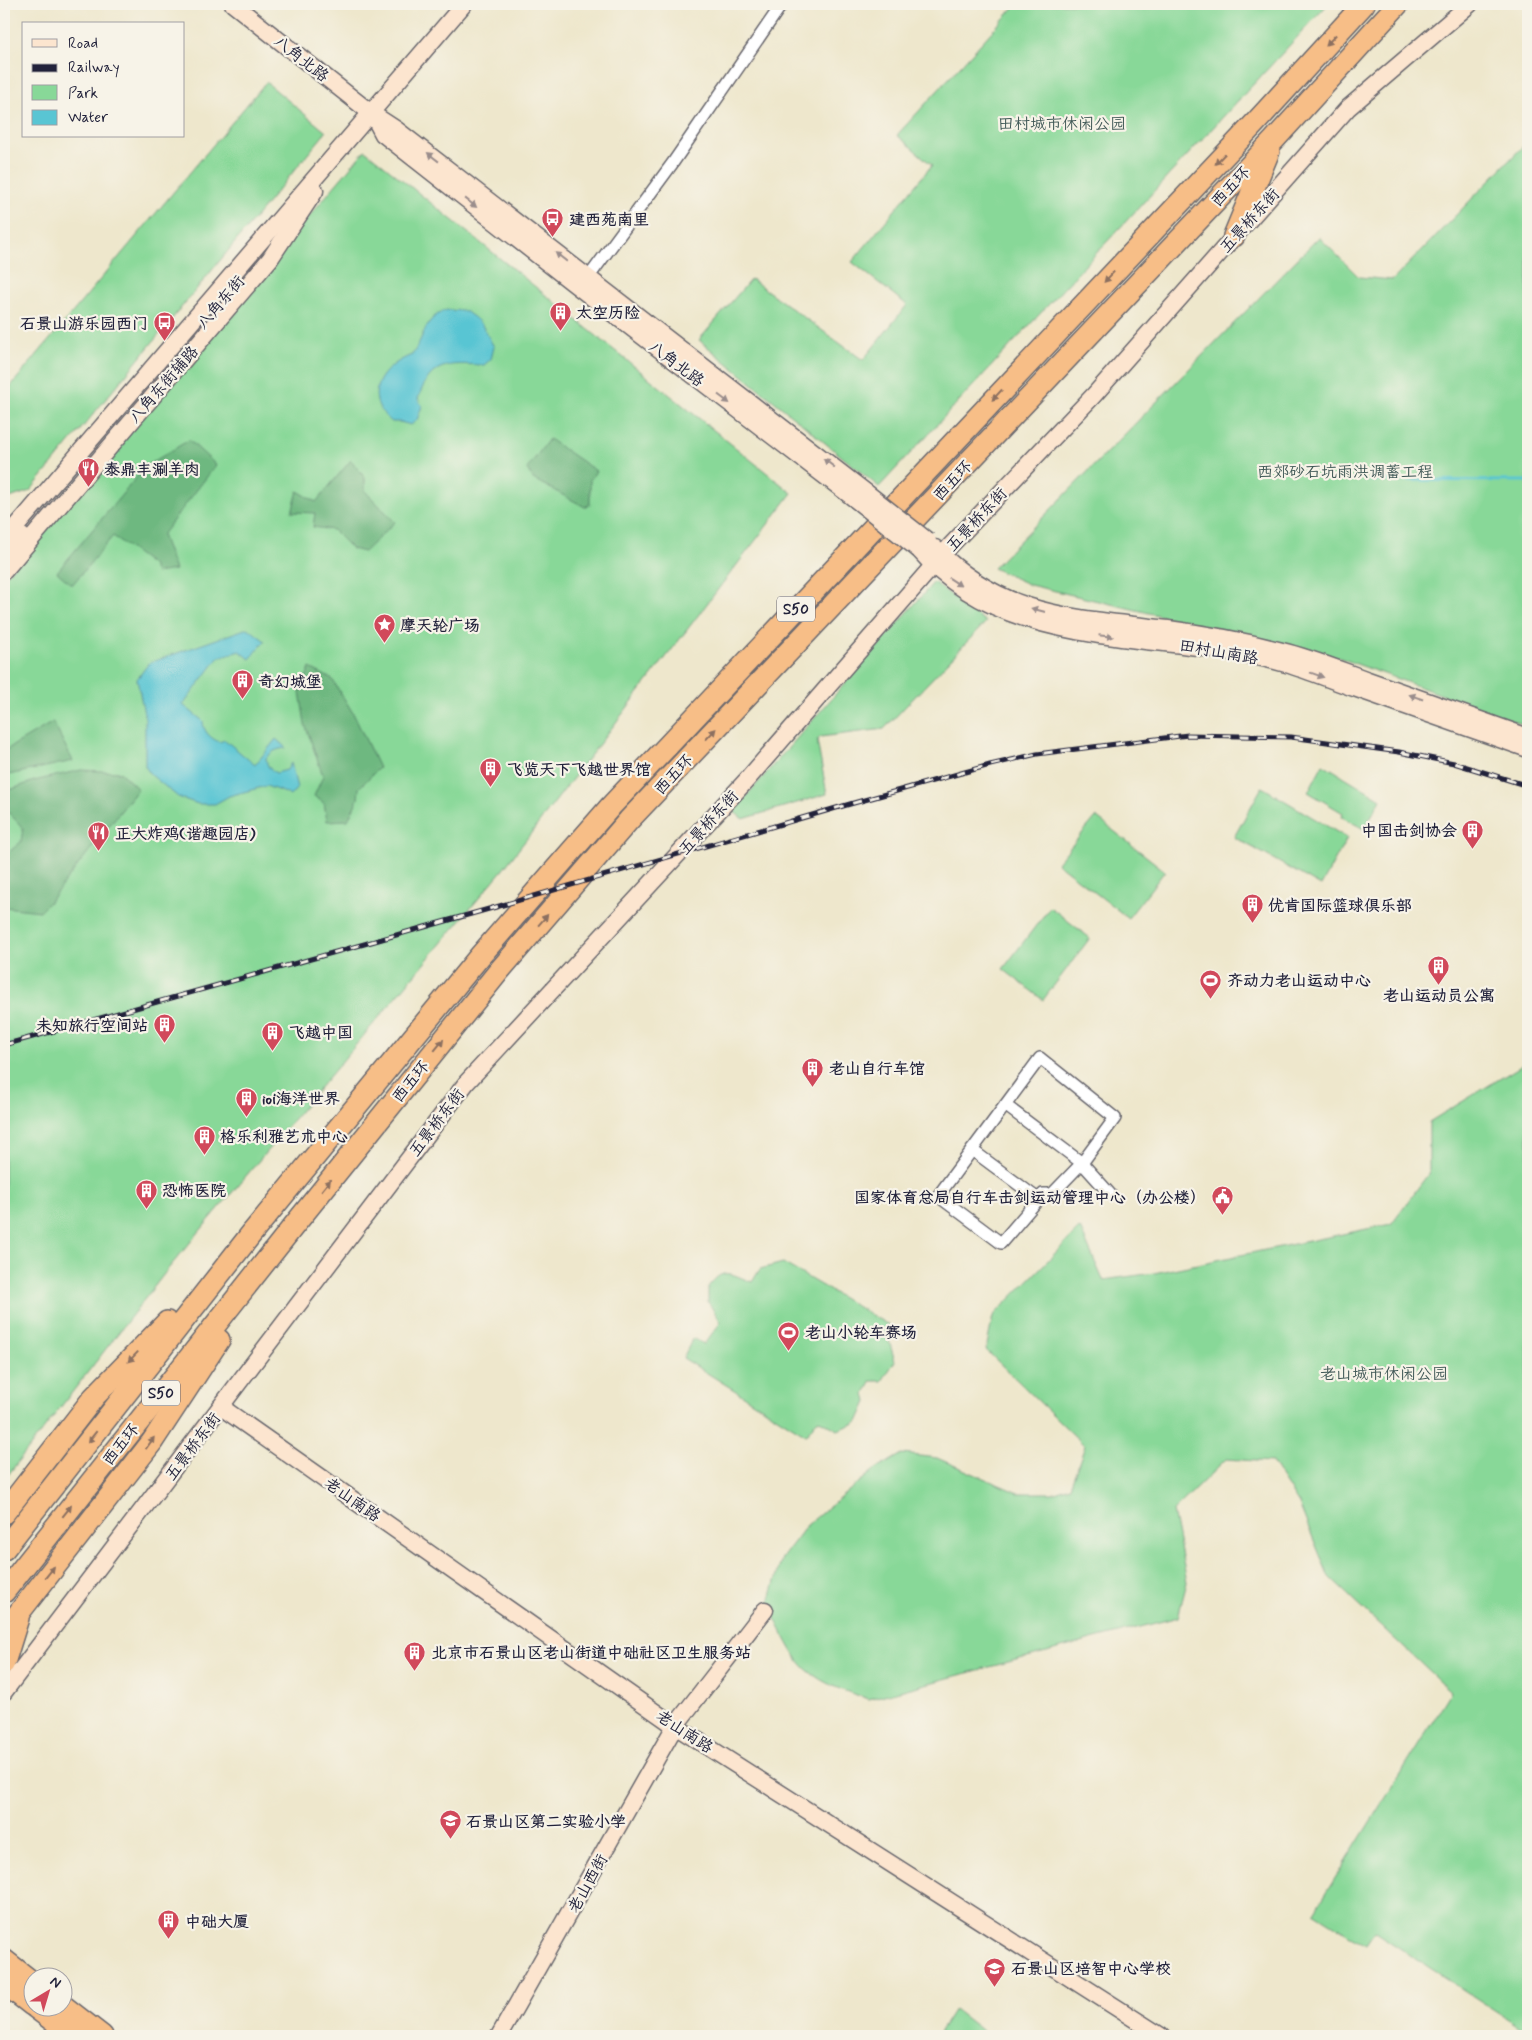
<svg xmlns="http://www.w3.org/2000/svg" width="1532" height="2040" font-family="Mynerve,'LXGW WenKai TC',sans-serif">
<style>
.green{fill:#88d898;stroke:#557d6a}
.forest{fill:#6eb880;stroke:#486d5e}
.water{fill:#59c5d3;stroke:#3e7487}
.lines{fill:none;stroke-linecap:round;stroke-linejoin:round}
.stream{stroke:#59c5d3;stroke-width:3}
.street-casing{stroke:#69676e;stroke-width:14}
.secondary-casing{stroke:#69676e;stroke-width:19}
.highway-casing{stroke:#69676e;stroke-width:24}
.street{stroke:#fff;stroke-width:11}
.secondary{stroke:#fce5cf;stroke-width:16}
.highway{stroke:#f7be87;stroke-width:21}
.rail-casing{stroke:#22223b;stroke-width:5}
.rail{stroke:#f7f3e8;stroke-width:3;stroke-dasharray:9;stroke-linecap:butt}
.secondary-bridge-casing{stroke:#69676e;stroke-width:19;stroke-linecap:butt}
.secondary-bridge{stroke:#fce5cf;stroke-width:16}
.oneway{fill:#8c7061}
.oneway2{fill:#9a8d8c}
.labels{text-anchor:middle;stroke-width:4.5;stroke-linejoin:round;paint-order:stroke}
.shield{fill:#f7f3e8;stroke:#62616f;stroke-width:1}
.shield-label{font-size:15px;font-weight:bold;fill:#22223b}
.street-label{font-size:16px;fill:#22223b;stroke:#f7f3e8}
.park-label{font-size:16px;fill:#415957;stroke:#f7f3e8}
.poi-label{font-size:16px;font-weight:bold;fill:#22223b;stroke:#f7f3e8;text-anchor:start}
</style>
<rect width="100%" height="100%" fill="#f7f3e8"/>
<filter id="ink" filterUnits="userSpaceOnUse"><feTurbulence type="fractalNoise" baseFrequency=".02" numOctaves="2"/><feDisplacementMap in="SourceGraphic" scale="10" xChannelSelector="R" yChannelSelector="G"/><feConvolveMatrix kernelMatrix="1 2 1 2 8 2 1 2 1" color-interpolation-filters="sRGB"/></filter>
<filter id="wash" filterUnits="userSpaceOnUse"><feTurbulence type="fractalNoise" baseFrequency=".0096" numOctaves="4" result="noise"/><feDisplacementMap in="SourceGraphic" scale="20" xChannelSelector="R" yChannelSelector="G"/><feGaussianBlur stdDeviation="1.12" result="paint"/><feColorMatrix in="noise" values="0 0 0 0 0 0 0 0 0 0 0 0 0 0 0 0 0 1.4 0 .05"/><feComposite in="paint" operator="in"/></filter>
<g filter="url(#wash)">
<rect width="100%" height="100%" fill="#eee7cc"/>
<!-- green -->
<g class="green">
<path d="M 1017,4 L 1328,4 L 879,487 L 699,340 L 751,279 L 863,360 L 907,305 L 852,262 L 932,165 L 897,135 Z"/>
<path d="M 266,82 L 326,132 L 30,491 L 4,500 L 4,394 Z"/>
<path d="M 1528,141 L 1528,726 L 1340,658 L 1030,585 L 993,568 L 1319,237 L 1359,277 L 1393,280 Z"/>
<path d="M 365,150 L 792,493 L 505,867 L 168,1269 L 4,1480 L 4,578 Z"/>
<path d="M 934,582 L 986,622 L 884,729 L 820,737 L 817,741 L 827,794 L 743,819 L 733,811 Z"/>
<path d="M 1323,764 L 1381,799 L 1364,829 L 1342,817 L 1343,813 L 1308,792 Z"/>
<path d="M 1262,787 L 1347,838 L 1321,886 L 1234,837 Z"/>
<path d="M 1096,817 L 1165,871 L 1128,918 L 1057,863 Z"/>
<path d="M 1050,907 L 1090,938 L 1043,1000 L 1003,969 Z"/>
<path d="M 1524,1064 L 1528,1064 L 1528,2032 L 1375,1932 L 1366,1945 L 1314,1912 L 1451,1692 L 1329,1577 L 1299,1504 L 1272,1462 L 1226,1459 L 1173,1511 L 1187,1582 L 1178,1617 L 869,1699 C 847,1692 824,1685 806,1669 C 793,1658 777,1621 768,1605 L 782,1558 L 807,1525 L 873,1471 L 902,1454 L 937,1458 L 1018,1493 L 1052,1493 L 1070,1487 L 1085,1446 L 986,1350 L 993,1316 L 1080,1228 L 1103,1280 L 1154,1273 L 1391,1224 L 1429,1173 L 1429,1122 Z"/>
<path d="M 783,1263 L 897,1330 L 889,1341 L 895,1361 L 882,1381 L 872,1381 L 865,1393 L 867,1402 L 858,1422 L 838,1430 L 818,1419 L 806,1435 L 683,1358 L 693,1338 L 704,1344 L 721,1322 L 708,1302 L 708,1287 C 724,1266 730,1274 752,1282 L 760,1269 Z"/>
<path d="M 954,2009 L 989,2036 L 937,2036 Z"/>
</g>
<!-- forest -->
<g class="forest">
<path d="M 549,439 L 596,471 L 590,480 L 590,504 L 585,507 L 533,479 L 527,469 Z"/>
<path d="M 189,440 L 216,465 L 162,535 L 175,570 L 156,573 L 152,565 L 113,536 L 72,585 L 57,572 L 146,466 Z"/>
<path d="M 351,460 L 365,478 L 365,491 L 395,522 L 364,552 L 352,549 L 333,530 L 313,527 L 315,513 L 292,512 L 298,491 L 316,502 Z"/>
<path d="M 310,668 L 332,679 L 353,713 L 379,768 L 359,788 L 358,799 L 348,820 L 327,821 L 324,803 L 314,796 L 323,776 L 305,724 L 300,691 Z"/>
<path d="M 53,722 L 73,761 L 4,776 L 4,751 Z"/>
<path d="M 81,770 L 120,772 L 138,789 L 49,902 L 40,911 L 4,907 L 4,856 L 21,842 L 23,828 L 10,814 L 4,811 L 4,792 L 34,781 Z"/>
</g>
<!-- water -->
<g class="water">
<path d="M 447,310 L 465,311 L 475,318 L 482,325 L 494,347 L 491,359 L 484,365 C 449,364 431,360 418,399 L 422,406 L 417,420 L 411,425 L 400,422 L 392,422 C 361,397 380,367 412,355 C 425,337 423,318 447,310 Z"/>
<path d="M 248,628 L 265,641 L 250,659 L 240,651 L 219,657 L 183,705 L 203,721 C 203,731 210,738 219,742 L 225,740 L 255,765 L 276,739 L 286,748 C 277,749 272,751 266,758 C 267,766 269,769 276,773 L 287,770 L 291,763 L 297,788 L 290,796 L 286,793 L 266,786 L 229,796 L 215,804 L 198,804 L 178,797 L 150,774 L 145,766 L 145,718 L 137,679 L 149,663 Z"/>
</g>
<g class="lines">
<!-- stream -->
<path class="stream" d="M 1370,480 L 1528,481"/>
</g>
</g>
<g filter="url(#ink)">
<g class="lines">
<defs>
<g id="street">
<path d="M 588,278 L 672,164 L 782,4"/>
<path d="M 1005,1105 L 1082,1163 L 1052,1194 L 1043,1194 L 1001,1243 L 938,1196 L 1040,1058 L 1115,1118 L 1082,1163 L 1110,1194"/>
<path d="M 972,1150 L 1038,1199"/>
</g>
<g id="secondary">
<path d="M 233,4 L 371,113 L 397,130 L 867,493"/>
<path d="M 373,115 L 383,134 L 573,283 L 856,500"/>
<path d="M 4,541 L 464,4"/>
<path d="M 935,548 C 1005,619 1076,617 1168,629 C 1206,634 1245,641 1282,651 C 1311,658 1340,670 1368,680 C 1421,699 1475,718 1528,737"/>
<path d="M 919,550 C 1011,657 1163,628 1286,664 C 1310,671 1333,681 1357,689 C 1414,709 1471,729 1528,749"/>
<path d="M 4,556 L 22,536"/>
<path d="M 4,571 L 270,259 L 315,191"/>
<path d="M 221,1407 L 675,1726 L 1161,2036"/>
<path d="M 4,1692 L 467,1082 L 745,782 L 951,545 L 1094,395 L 1348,108 L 1470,4"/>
<path d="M 499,2036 L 675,1726 L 765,1610"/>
</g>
<g id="highway">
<path d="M 1234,236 L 1269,151"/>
<path d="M 4,1513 L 94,1397 L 167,1322"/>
<path d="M 4,1549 L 252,1233 L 480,956 L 611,806 L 1256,122 L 1364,4"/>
<path d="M 4,1592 L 296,1223 L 499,971 L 629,820 L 1274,140 L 1398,4"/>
<path d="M 4,1632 L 152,1442 L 219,1340"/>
<path d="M 4,1663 L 18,1618"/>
<path d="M 4,1960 L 32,1982"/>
<path d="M 4,1983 L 32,2005"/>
<path d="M 62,2005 L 102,2036"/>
<path d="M 36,2008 L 73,2036"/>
</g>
</defs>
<!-- street casing -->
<use href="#street" class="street-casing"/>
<!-- secondary casing -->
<use href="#secondary" class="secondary-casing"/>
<!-- highway casing -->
<use href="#highway" class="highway-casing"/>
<!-- street -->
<use href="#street" class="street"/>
<!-- secondary -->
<use href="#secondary" class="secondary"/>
<!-- highway -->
<use href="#highway" class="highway"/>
<defs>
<path id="rail" d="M 4,1045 L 496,907 L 850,804 L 990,765 L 1037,754 L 1188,735 L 1291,737 L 1399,752 L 1454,763 L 1528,786"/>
</defs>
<!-- rail casing -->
<use href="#rail" class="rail-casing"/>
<!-- rail -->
<use href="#rail" class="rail"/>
<defs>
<g id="secondary-bridge">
<path d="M 867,493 L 928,541"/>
<path d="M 856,500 L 919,550"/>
</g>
</defs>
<!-- secondary-bridge casing -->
<use href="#secondary-bridge" class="secondary-bridge-casing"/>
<!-- secondary-bridge -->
<use href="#secondary-bridge" class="secondary-bridge"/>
</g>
<!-- one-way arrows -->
<defs><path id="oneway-solid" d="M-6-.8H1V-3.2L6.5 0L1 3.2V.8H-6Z" transform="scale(1.25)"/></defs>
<g class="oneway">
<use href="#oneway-solid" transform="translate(1331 40) rotate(133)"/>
<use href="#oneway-solid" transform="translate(1220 159) rotate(133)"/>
<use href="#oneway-solid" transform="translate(1109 277) rotate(133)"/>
<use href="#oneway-solid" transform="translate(997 395) rotate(133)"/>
<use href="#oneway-solid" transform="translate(711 734) rotate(-47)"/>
<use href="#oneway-solid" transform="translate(543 920) rotate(-49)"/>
<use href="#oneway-solid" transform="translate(439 1045) rotate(-51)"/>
<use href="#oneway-solid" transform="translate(326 1185) rotate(-51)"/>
<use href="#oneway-solid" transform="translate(133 1357) rotate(134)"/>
<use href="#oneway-solid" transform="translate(92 1437) rotate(128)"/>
<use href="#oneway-solid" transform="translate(150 1443) rotate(-54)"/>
<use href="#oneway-solid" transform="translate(67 1511) rotate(-52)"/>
<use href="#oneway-solid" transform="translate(50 1572) rotate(-52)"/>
</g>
<g class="oneway2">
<use href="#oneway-solid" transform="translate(433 157) rotate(-142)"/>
<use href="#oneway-solid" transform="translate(471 203) rotate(38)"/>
<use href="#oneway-solid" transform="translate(561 257) rotate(-142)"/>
<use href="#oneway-solid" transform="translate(724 399) rotate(37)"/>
<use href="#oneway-solid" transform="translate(829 463) rotate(-142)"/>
<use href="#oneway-solid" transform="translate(955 582) rotate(34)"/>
<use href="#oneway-solid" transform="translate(1038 610) rotate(-165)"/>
<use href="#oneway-solid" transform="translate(1106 636) rotate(6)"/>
<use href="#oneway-solid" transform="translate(1317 675) rotate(20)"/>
<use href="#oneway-solid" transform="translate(1416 697) rotate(-161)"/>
</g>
</g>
<!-- icons -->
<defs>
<symbol id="bus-pin" viewBox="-11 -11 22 30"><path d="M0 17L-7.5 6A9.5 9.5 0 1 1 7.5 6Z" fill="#d1495b" stroke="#f7f3e8"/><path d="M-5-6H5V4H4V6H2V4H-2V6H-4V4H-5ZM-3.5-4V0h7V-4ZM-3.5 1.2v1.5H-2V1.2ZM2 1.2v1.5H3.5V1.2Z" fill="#fff"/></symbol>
<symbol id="building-pin" viewBox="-11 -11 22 30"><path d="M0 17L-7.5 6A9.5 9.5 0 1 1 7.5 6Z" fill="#d1495b" stroke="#f7f3e8"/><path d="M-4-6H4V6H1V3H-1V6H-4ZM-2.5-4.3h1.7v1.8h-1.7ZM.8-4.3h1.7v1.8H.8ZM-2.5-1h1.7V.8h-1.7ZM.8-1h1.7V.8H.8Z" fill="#fff"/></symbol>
<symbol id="restaurant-pin" viewBox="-11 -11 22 30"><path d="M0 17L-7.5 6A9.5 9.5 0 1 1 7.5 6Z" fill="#d1495b" stroke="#f7f3e8"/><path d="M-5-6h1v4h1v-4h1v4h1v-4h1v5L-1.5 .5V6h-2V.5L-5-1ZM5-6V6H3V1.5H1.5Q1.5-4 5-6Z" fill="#fff"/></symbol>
<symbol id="sight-pin" viewBox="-11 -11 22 30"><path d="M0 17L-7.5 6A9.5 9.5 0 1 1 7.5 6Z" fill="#d1495b" stroke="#f7f3e8"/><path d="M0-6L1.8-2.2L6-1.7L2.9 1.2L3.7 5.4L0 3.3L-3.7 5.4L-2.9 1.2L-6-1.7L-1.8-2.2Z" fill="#fff"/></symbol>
<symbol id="stadium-pin" viewBox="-11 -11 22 30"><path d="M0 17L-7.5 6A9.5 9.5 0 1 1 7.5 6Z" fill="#d1495b" stroke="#f7f3e8"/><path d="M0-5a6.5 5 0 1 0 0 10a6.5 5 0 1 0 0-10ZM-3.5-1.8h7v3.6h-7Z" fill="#fff"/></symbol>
<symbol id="civic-pin" viewBox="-11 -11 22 30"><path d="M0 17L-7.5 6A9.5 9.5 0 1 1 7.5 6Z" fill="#d1495b" stroke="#f7f3e8"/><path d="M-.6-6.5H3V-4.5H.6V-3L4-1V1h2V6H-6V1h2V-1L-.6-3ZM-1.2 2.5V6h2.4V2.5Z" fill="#fff"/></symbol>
<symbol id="school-pin" viewBox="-11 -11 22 30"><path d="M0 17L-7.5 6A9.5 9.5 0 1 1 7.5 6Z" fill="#d1495b" stroke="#f7f3e8"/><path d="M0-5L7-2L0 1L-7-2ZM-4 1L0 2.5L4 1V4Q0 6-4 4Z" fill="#fff"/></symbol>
</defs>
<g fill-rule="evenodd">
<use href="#bus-pin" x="540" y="206" width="25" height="34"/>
<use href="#building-pin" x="548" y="300" width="25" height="34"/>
<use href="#bus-pin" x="152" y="310" width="25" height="34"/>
<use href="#restaurant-pin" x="76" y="456" width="25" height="34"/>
<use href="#sight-pin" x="372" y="612" width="25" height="34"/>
<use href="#building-pin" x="230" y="668" width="25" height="34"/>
<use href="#building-pin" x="478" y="756" width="25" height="34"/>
<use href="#building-pin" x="1460" y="818" width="25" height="34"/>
<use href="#restaurant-pin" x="86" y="820" width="25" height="34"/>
<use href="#building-pin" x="1240" y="892" width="25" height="34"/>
<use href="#building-pin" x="1426" y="954" width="25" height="34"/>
<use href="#stadium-pin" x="1198" y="968" width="25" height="34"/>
<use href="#building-pin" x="152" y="1012" width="25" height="34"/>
<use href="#building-pin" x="260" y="1020" width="25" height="34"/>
<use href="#building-pin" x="800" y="1056" width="25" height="34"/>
<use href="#building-pin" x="234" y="1086" width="25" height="34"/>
<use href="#building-pin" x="192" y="1124" width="25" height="34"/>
<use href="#building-pin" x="134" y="1178" width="25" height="34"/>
<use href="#civic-pin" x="1210" y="1184" width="25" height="34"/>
<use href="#stadium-pin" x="776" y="1320" width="25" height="34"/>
<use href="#building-pin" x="402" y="1640" width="25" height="34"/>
<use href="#school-pin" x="438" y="1808" width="25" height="34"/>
<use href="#building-pin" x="156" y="1908" width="25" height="34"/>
<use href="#school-pin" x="982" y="1956" width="25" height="34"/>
</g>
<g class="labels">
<!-- shield labels -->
<g class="shield">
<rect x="777" y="596.5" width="38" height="25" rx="4"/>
<rect x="142" y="1380.5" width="38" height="25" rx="4"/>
</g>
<g class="shield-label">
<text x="796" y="614">S50</text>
<text x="161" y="1398">S50</text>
</g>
<!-- street labels -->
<g class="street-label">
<text transform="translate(302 58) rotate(38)" y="6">八角北路</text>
<text transform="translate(1230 186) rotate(-47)" y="6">西五环</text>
<text transform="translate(1249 220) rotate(-48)" y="6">五景桥东街</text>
<text transform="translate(220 302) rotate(-50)" y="6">八角东街</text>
<text transform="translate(677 363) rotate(37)" y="6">八角北路</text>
<text transform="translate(163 384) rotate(-49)" y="6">八角东街辅路</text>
<text transform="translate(952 480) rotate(-47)" y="6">西五环</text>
<text transform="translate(976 519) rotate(-47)" y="6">五景桥东街</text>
<text transform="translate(1219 651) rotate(10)" y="6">田村山南路</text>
<text transform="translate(673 774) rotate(-47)" y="6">西五环</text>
<text transform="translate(708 822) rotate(-48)" y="6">五景桥东街</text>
<text transform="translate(410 1081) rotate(-51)" y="6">西五环</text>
<text transform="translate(436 1122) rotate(-53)" y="6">五景桥东街</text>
<text transform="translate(120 1444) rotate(-52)" y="6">西五环</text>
<text transform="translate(192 1446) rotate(-53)" y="6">五景桥东街</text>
<text transform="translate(353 1499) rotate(35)" y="6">老山南路</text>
<text transform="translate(685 1731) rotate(33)" y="6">老山南路</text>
<text transform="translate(587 1883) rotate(-61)" y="6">老山西街</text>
</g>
<!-- park labels -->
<g class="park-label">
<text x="1062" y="129">田村城市休闲公园</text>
<text x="1345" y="477">西郊砂石坑雨洪调蓄工程</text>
<text x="1384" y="1379">老山城市休闲公园</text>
</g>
<!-- poi labels -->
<g class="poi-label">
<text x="569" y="225">建西苑南里</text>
<text x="576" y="318">太空历险</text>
<text x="148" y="329" text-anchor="end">石景山游乐园西门</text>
<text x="104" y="475">泰鼎丰涮羊肉</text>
<text x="400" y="631">摩天轮广场</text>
<text x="258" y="687">奇幻城堡</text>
<text x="507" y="775">飞览天下飞越世界馆</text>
<text x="1457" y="836" text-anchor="end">中国击剑协会</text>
<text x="115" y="839">正大炸鸡(谐趣园店)</text>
<text x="1268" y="911">优肯国际篮球俱乐部</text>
<text x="1227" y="986">齐动力老山运动中心</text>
<text x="1439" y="1001" text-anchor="middle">老山运动员公寓</text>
<text x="148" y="1031" text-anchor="end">未知旅行空间站</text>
<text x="289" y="1038">飞越中国</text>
<text x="829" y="1074">老山自行车馆</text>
<text x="262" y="1104">ioi海洋世界</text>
<text x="220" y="1142">格乐利雅艺术中心</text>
<text x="162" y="1196">恐怖医院</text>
<text x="1206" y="1203" text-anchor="end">国家体育总局自行车击剑运动管理中心（办公楼）</text>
<text x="805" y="1338">老山小轮车赛场</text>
<text x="431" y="1658">北京市石景山区老山街道中础社区卫生服务站</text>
<text x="466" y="1827">石景山区第二实验小学</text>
<text x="185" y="1927">中础大厦</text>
<text x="1011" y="1974">石景山区培智中心学校</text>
</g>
</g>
<!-- margin -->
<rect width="1532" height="2040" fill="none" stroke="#f7f3e8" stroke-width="20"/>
<!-- legend -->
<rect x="22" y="22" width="162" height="115" fill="#f7f3e8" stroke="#a29fa3"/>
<rect x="32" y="39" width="25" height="8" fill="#fce5cf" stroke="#a29fa3"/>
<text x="68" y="48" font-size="15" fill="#22223b">Road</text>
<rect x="32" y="64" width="25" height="8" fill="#22223b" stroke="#a29fa3"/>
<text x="68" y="72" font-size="15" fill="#22223b">Railway</text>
<rect x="32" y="85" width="25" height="15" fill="#88d898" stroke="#a29fa3"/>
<text x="68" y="98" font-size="15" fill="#22223b">Park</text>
<rect x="32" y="110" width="25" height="15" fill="#59c5d3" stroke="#a29fa3"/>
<text x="68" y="122" font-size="15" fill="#22223b">Water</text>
<!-- north arrow -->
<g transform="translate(48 1992) rotate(38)"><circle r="24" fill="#f7f3e8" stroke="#a29fa3"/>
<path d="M0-4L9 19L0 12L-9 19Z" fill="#d1495b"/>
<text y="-8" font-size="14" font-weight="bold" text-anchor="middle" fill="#22223b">N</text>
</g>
</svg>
